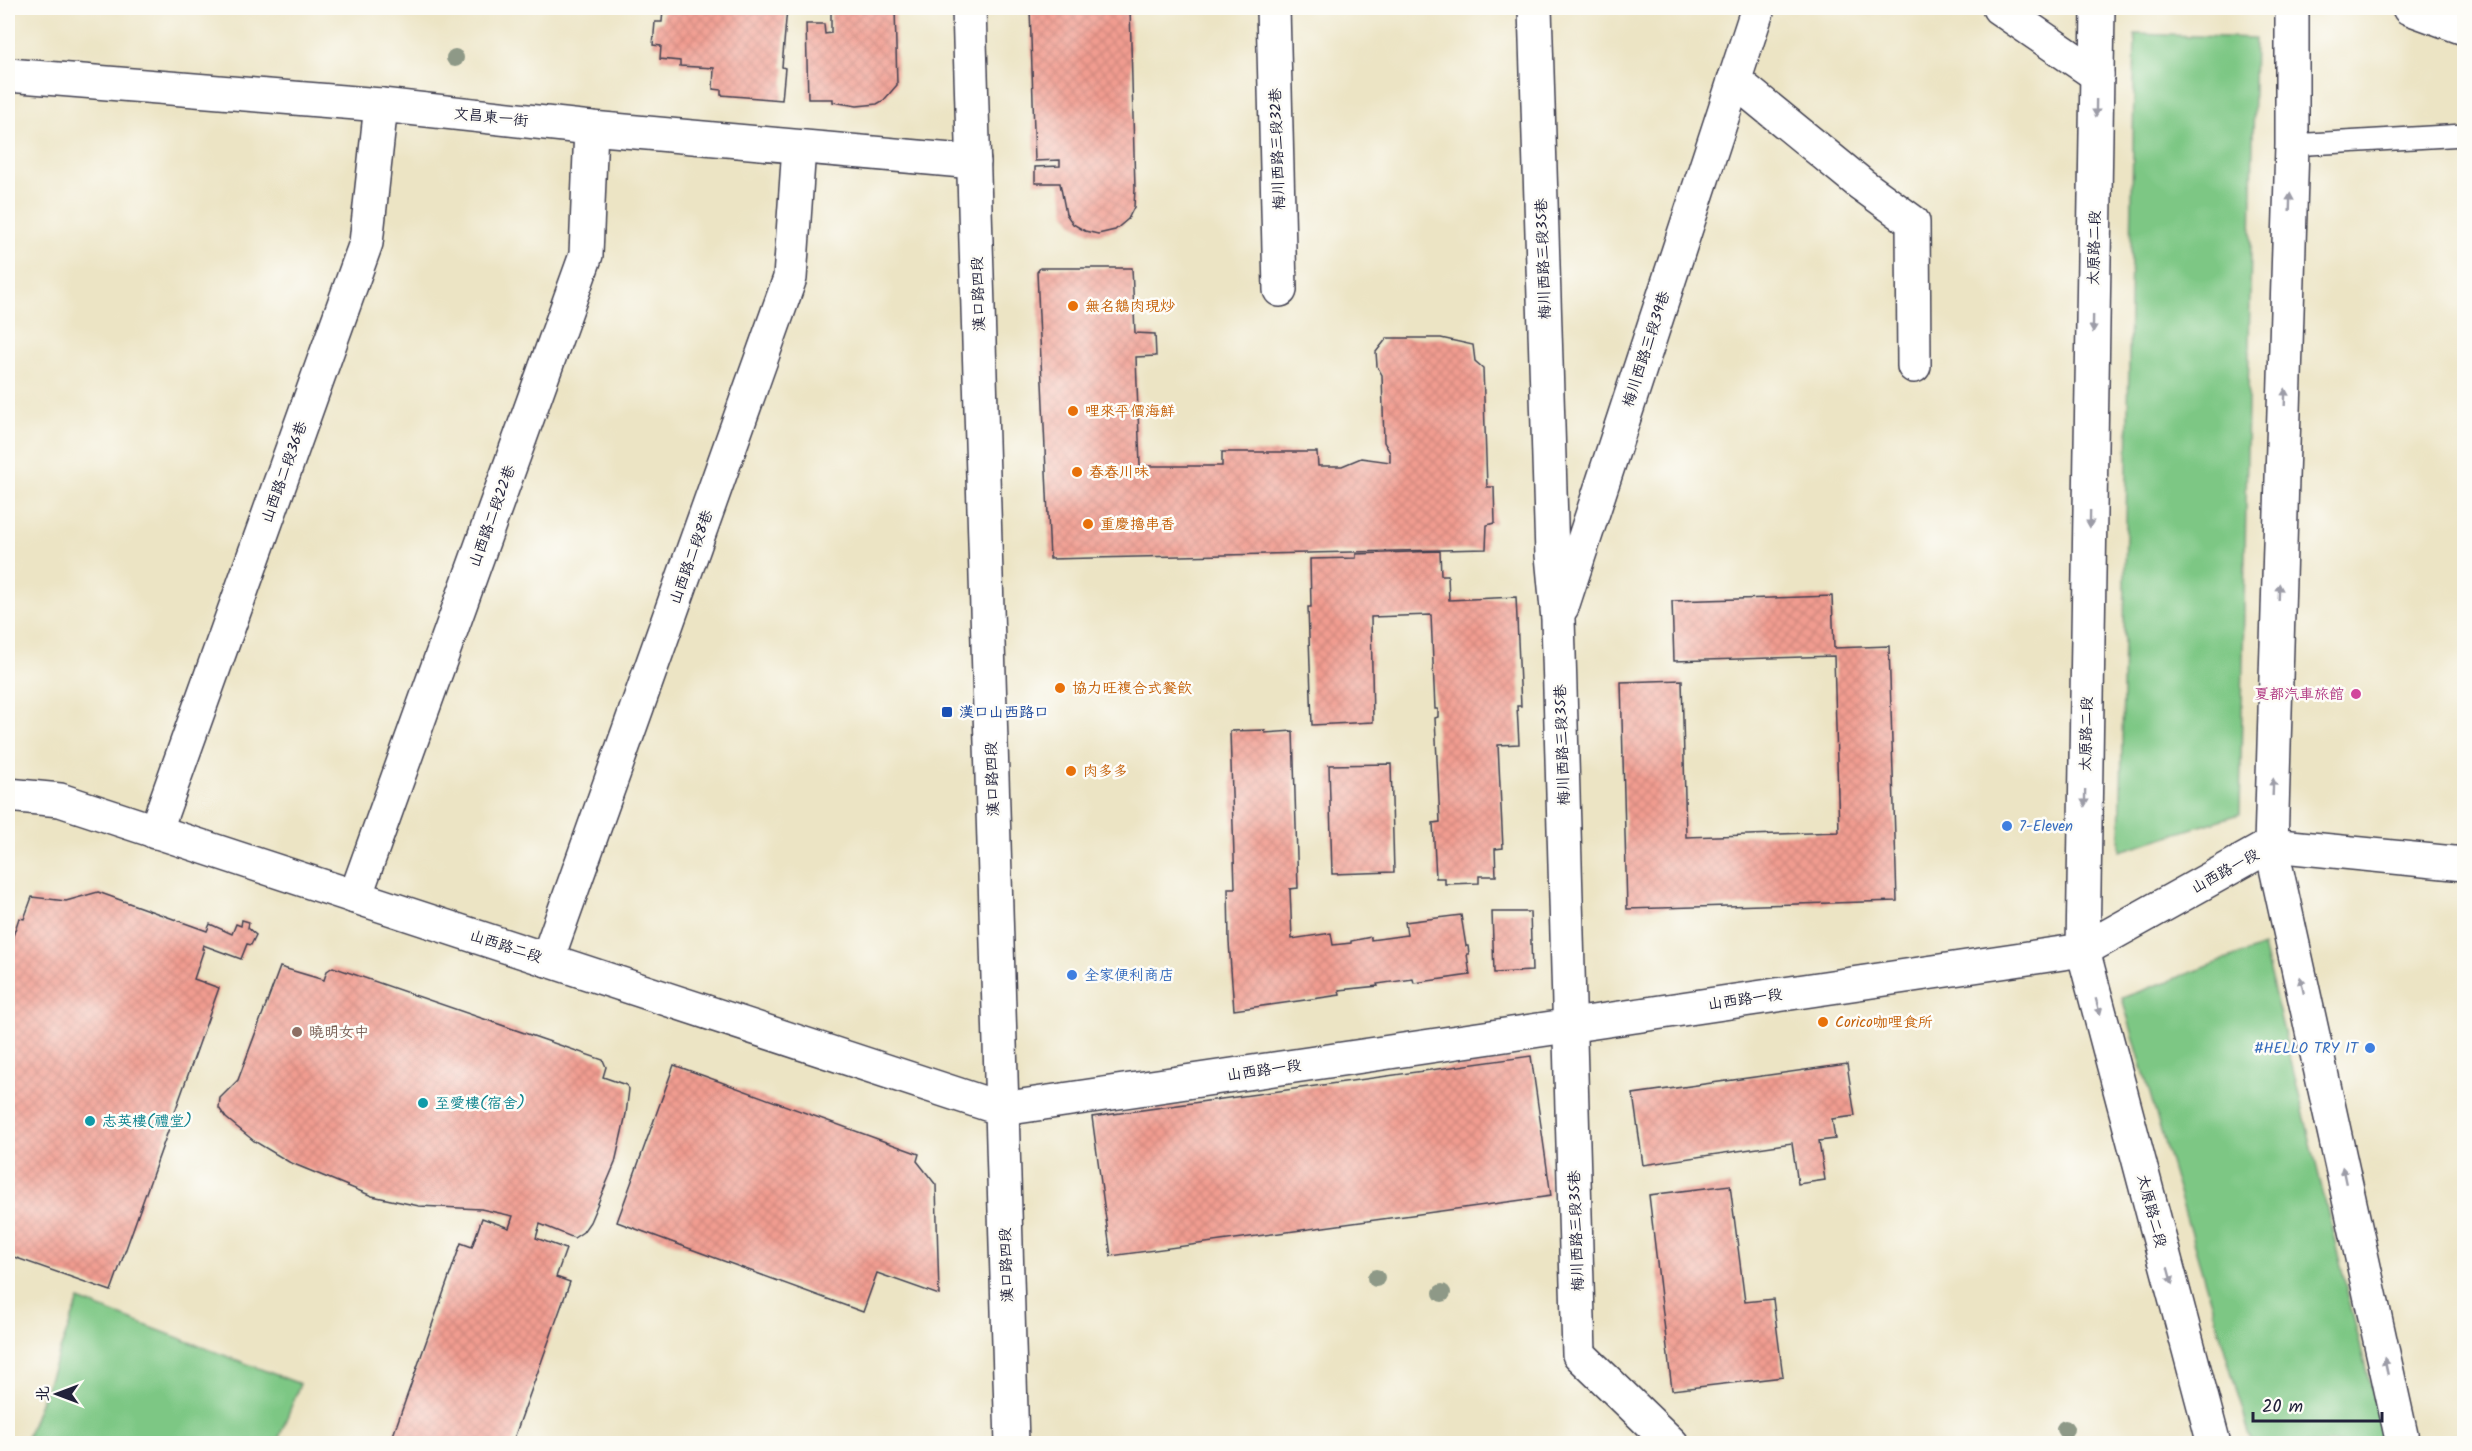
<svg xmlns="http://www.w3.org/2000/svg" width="2472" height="1451" font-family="Kalam,'LXGW WenKai TC',sans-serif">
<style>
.green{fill:#7dc784;stroke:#507460;stroke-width:1.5}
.building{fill:url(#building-cross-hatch)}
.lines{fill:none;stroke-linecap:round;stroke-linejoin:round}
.lane-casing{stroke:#403f50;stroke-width:24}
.street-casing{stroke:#403f50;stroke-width:36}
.secondary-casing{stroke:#403f50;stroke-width:36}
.lane{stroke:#fff;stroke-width:21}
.street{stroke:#fff;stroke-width:33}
.secondary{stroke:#fff;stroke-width:33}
.tree{fill:#8e9987}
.oneway{fill:#9c9ca7}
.food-dot{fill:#e8710a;stroke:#fdfcf7;stroke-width:2}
.hotel-dot{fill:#d1479c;stroke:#fdfcf7;stroke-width:2}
.transit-dot{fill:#1a4fb4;stroke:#fdfcf7;stroke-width:2}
.shop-dot{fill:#3f7fe0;stroke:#fdfcf7;stroke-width:2}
.education-dot{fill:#8d6e63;stroke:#fdfcf7;stroke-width:2}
.culture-dot{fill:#0f9aa8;stroke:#fdfcf7;stroke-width:2}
.labels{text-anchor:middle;stroke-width:5;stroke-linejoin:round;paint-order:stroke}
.street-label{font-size:15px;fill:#22223b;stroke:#fdfcf7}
.food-label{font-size:15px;fill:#c56008;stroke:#fdfcf7;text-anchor:start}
.hotel-label{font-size:15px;fill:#b23c85;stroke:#fdfcf7;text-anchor:end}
.transit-label{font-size:15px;fill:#164399;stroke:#fdfcf7;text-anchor:start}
.shop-label{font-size:15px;fill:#366cbe;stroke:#fdfcf7;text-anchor:start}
.education-label{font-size:15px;fill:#785e54;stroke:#fdfcf7;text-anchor:start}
.culture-label{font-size:15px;fill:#0d838f;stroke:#fdfcf7;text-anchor:start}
</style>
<defs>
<pattern id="building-cross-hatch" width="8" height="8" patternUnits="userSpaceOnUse" patternTransform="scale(1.5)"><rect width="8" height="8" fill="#f19c90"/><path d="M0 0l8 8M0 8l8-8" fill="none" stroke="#ce867d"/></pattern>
</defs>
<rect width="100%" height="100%" fill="#fdfcf7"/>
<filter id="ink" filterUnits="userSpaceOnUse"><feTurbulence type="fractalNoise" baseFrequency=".0167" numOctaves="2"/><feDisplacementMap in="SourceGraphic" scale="12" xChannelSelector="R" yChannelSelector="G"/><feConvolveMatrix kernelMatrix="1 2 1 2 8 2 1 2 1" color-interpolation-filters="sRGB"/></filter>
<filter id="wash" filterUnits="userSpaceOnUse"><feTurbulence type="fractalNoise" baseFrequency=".008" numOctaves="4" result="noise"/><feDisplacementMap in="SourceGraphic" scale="24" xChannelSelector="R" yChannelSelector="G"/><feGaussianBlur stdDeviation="1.35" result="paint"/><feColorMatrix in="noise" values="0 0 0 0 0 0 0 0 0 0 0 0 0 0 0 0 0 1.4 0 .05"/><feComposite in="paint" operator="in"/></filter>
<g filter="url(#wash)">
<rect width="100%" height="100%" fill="#ece4c4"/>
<!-- green -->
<g class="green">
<path d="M 2135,34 L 2255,38 L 2240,814 L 2120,851 Z"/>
<path d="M 2263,946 L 2384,1443 L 2252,1443 L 2122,998 Z"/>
<path d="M 79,1300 L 300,1384 L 277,1443 L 25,1443 Z"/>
</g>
<g id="blocks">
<!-- building -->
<g class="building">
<path d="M 663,8 L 787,8 L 782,67 L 785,68 L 782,100 L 721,95 L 721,90 L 713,89 L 714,68 L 680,66 L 680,61 L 660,59 L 661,46 L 653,45 L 655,22 L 662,22 Z"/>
<path d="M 831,8 L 895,8 L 897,85 L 884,100 L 877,104 L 857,106 L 833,102 L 833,99 L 808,99 L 806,24 L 824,24 L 825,34 L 831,33 Z"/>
<path d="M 1030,8 L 1130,8 L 1135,189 L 1134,207 L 1128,219 L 1115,230 L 1098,234 L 1085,231 L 1073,224 L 1066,214 L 1060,183 L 1035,183 L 1035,167 L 1060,166 L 1060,160 L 1035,161 Z"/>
<path d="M 1040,268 L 1132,268 L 1135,333 L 1155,334 L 1156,356 L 1136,357 L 1140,466 L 1222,466 L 1222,452 L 1317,452 L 1318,466 L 1342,466 L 1361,458 L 1390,462 L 1390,453 L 1384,442 L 1382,375 L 1377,366 L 1376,352 L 1387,338 L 1441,338 L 1473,345 L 1475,361 L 1483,368 L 1487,487 L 1494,487 L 1495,523 L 1487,525 L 1486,549 L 1050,559 L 1037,272 Z"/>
<path d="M 1440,551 L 1441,575 L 1448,575 L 1449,600 L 1516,597 L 1521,706 L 1517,706 L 1519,744 L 1498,745 L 1503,848 L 1495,849 L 1496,876 L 1479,876 L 1479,883 L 1445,884 L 1445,878 L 1436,878 L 1433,823 L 1440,822 L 1435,718 L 1438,717 L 1438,709 L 1435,709 L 1431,615 L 1371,617 L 1373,722 L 1312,725 L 1308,607 L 1311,607 L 1310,559 L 1356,558 L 1356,554 Z"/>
<path d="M 1832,596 L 1834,648 L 1889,646 L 1897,901 L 1627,909 L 1621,682 L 1682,680 L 1686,837 L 1839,832 L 1834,656 L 1674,661 L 1672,601 Z"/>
<path d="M 1265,730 L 1265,733 L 1293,731 L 1298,888 L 1290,889 L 1292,939 L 1331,933 L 1333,945 L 1351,943 L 1351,941 L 1371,937 L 1371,940 L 1407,935 L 1405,922 L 1461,915 L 1466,946 L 1468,946 L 1469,954 L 1467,954 L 1470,975 L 1414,983 L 1413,979 L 1377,984 L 1378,986 L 1339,990 L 1340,995 L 1234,1010 L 1229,942 L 1228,888 L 1235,888 L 1230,731 Z"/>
<path d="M 1391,764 L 1394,872 L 1332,874 L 1329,765 Z"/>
<path d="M 98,892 L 207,931 L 210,924 L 232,934 L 236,924 L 241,926 L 242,920 L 249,922 L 248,928 L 256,935 L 251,945 L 247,944 L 241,959 L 203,945 L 202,949 L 204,949 L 194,979 L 219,988 L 111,1291 L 8,1255 L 8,951 L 19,918 L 24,919 L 32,897 L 66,901 Z"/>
<path d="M 1492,912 L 1530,912 L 1532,971 L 1494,973 Z"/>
<path d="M 280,967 L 324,980 L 327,971 L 333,967 L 603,1060 L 606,1067 L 603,1077 L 626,1085 L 629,1089 L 626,1114 L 615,1163 L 590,1222 L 583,1232 L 574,1238 L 540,1224 L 536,1238 L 566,1249 L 556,1277 L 570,1282 L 512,1444 L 390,1444 L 461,1243 L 472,1247 L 482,1218 L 509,1228 L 513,1216 L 481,1209 L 419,1206 L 372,1196 L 289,1162 L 254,1141 L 226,1118 L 219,1108 L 220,1098 L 238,1080 Z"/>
<path d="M 1531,1056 L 1551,1196 L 1111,1256 L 1092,1117 Z"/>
<path d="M 1847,1064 L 1855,1116 L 1832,1119 L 1835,1139 L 1819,1141 L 1825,1180 L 1798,1184 L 1792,1143 L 1643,1165 L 1633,1094 Z"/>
<path d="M 674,1065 L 919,1154 L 917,1161 L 936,1185 L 939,1295 L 877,1273 L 863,1312 L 617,1222 Z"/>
<path d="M 1730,1185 L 1745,1302 L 1773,1299 L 1783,1377 L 1672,1390 L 1649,1195 Z"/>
</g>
</g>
</g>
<g filter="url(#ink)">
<use href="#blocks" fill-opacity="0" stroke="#403f50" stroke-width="1.5"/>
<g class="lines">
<defs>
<path id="lane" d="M 2292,145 L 2464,135"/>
<g id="street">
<path d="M 1273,8 L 1280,290"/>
<path d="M 1535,8 L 1552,555 L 1558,619 L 1579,1354 L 1672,1444"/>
<path d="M 1999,8 L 2097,75"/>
<path d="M 2409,8 L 2464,28"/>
<path d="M 8,75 L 381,105 L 591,128 L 974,162"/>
<path d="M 1734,80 L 1861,184 L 1913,222 L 1914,366"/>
<path d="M 1562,607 L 1758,8"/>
<path d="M 8,795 L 60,800 L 1002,1109 L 2083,950 L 2271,845 L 2464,864"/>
<path d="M 155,832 L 366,243 L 381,105"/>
<path d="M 355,897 L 586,255 L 591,128"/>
<path d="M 547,960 L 790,278 L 799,147"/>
</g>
<g id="secondary">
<path d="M 969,8 L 1012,1444"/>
<path d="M 2098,8 L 2083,950 L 2214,1444"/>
<path d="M 2292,8 L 2292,145 L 2271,845 L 2403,1444"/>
</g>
</defs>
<!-- lane casing -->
<use href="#lane" class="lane-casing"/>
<!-- street casing -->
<use href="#street" class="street-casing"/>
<!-- secondary casing -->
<use href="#secondary" class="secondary-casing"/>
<!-- lane -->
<use href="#lane" class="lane"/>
<!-- street -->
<use href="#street" class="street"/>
<!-- secondary -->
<use href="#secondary" class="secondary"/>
</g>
<!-- trees -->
<g class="tree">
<circle cx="455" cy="58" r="9"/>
<circle cx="1376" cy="1278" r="9"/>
<circle cx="1442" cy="1293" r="9"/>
<circle cx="2065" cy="1429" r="9"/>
</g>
<!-- one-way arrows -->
<defs><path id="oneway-solid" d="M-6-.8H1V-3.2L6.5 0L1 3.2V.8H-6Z" transform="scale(1.5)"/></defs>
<g class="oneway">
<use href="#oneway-solid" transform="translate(2096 108) rotate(91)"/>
<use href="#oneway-solid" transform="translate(2290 202) rotate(-88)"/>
<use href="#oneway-solid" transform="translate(2093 324) rotate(91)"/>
<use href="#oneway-solid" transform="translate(2285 397) rotate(-88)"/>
<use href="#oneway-solid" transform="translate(2090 519) rotate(91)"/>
<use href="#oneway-solid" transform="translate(2279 592) rotate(-88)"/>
<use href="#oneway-solid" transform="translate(2273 787) rotate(-88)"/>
<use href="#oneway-solid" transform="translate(2085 798) rotate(91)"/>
<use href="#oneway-solid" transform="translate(2302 985) rotate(-102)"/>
<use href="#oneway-solid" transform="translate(2098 1007) rotate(75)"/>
<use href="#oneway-solid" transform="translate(2344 1175) rotate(-102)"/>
<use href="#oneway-solid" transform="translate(2170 1276) rotate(75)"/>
<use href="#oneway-solid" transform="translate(2386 1366) rotate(-102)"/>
</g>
</g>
<!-- markers -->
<g class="food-dot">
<circle cx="1073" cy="306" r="6"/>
<circle cx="1073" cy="411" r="6"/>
<circle cx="1077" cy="472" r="6"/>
<circle cx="1088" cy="524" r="6"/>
<circle cx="1060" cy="688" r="6"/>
<circle cx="1071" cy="771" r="6"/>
<circle cx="1823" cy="1022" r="6"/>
</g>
<circle class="hotel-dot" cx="2356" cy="694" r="6"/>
<rect class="transit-dot" x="941" y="706" width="12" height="12" rx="3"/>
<g class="shop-dot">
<circle cx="2007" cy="826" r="6"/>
<circle cx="1072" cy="975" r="6"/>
<circle cx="2370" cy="1048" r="6"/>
</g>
<circle class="education-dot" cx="297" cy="1032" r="6"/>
<g class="culture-dot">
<circle cx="423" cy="1103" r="6"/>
<circle cx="90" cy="1121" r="6"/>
</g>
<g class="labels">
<!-- street labels -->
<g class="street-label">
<text transform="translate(491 117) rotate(6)" y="5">文昌東一街</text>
<text transform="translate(1277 149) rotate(-92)" y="5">梅川西路三段32巷</text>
<text transform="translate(2094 248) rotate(-89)" y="5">太原路二段</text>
<text transform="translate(1543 259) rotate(-92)" y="5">梅川西路三段35巷</text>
<text transform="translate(978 294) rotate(-92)" y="5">漢口路四段</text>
<text transform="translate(1646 349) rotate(-72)" y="5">梅川西路三段39巷</text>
<text transform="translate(284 472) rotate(-70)" y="5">山西路二段36巷</text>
<text transform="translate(492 516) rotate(-70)" y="5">山西路二段22巷</text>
<text transform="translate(691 557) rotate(-70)" y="5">山西路二段8巷</text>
<text transform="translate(2086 734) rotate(-89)" y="5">太原路二段</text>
<text transform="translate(1562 745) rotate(-92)" y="5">梅川西路三段35巷</text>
<text transform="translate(992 779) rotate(-92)" y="5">漢口路四段</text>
<text transform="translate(2225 871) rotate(-29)" y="5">山西路一段</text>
<text transform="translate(506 946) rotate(18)" y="5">山西路二段</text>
<text transform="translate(1745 999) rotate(-8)" y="5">山西路一段</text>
<text transform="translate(1264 1070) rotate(-8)" y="5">山西路一段</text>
<text transform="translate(2152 1211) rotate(75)" y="5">太原路二段</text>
<text transform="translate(1576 1231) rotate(-92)" y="5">梅川西路三段35巷</text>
<text transform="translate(1006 1265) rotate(-92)" y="5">漢口路四段</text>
</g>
<!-- food labels -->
<g class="food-label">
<text x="1085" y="311">無名鵝肉現炒</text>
<text x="1085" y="416">哩來平價海鮮</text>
<text x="1089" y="477">春春川味</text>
<text x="1100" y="529">重慶擼串香</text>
<text x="1072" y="693">協力旺複合式餐飲</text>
<text x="1083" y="776">肉多多</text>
<text x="1835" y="1027">Corico咖哩食所</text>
</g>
<!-- hotel labels -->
<g class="hotel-label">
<text x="2344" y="699">夏都汽車旅館</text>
</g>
<!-- transit labels -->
<g class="transit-label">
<text x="959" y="717">漢口山西路口</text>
</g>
<!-- shop labels -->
<g class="shop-label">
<text x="2019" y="831">7-Eleven</text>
<text x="1084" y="980">全家便利商店</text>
<text x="2358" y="1053" text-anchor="end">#HELLO TRY IT</text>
</g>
<!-- education labels -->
<g class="education-label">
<text x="309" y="1037">曉明女中</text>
</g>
<!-- culture labels -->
<g class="culture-label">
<text x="435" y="1108">至愛樓(宿舍)</text>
<text x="102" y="1126">志英樓(禮堂)</text>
</g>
</g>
<!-- margin -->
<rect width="2472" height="1451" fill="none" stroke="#fdfcf7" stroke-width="30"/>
<!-- north arrow -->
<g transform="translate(57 1394) rotate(270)" stroke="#fdfcf7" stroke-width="4.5" paint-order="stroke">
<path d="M0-4.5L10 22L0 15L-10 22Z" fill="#22223b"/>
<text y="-9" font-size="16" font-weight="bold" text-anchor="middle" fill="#22223b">北</text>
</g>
<!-- scale -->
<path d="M2253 1412v9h129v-9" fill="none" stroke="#22223b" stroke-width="3"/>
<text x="2262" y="1412" font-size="18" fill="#22223b" stroke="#fdfcf7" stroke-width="4.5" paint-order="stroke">20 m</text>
</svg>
